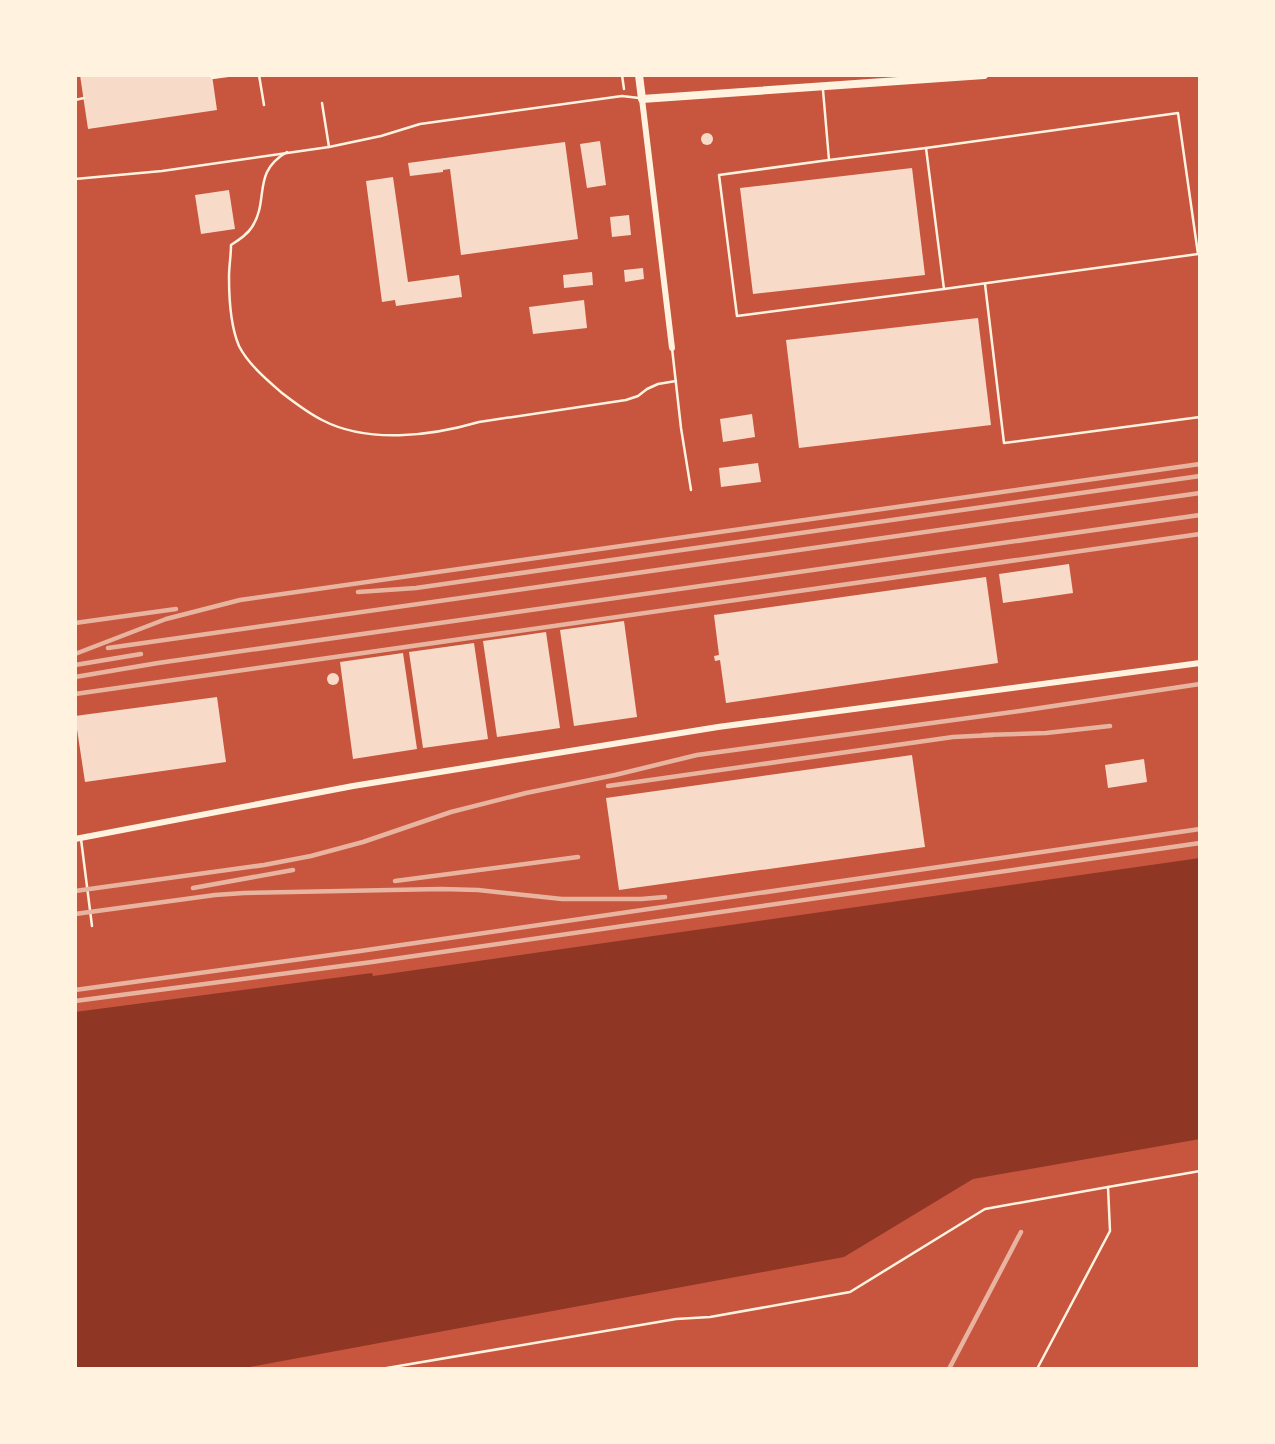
<svg xmlns="http://www.w3.org/2000/svg" width="1275" height="1444" font-family="Quicksand,sans-serif">
<style>
.water{fill:#8f3625}
.building{fill:#f7dbc8}
.lines{fill:none;stroke-linecap:round;stroke-linejoin:round}
.path{stroke:#fff3e0;stroke-width:2.5}
.service{stroke:#fff3e0;stroke-width:2.5}
.minor{stroke:#fff3e0;stroke-width:6}
.tertiary{stroke:#fff3e0;stroke-width:8}
.rail{stroke:#e9b49f;stroke-width:4.5}
</style>
<rect width="100%" height="100%" fill="#c8553d"/>
<!-- water -->
<path class="water" d="M 1200,858 L 1200,1139 L 973,1179 L 844,1257 L 239,1369 L 75,1369 L 75,1012 L 372,973 L 373,976 Z"/>
<!-- building -->
<g class="building">
<path d="M 80,75 L 212,75 L 217,110 L 88,129 Z"/>
<circle cx="707" cy="139" r="6"/>
<path d="M 600,141 L 606,185 L 587,188 L 580,144 Z"/>
<path d="M 565,142 L 578,239 L 461,255 L 450,169 L 443,170 L 443,172 L 410,176 L 408,163 Z"/>
<path d="M 912,168 L 925,275 L 753,294 L 740,188 Z"/>
<path d="M 393,177 L 408,282 L 459,275 L 462,297 L 396,306 L 395,300 L 382,302 L 366,181 Z"/>
<path d="M 229,190 L 235,229 L 201,234 L 195,195 Z"/>
<path d="M 629,215 L 631,235 L 612,237 L 610,217 Z"/>
<path d="M 643,268 L 644,279 L 625,282 L 624,270 Z"/>
<path d="M 592,272 L 593,285 L 564,288 L 563,275 Z"/>
<path d="M 584,300 L 587,328 L 533,334 L 529,307 Z"/>
<path d="M 978,318 L 991,425 L 799,448 L 786,340 Z"/>
<path d="M 752,414 L 755,437 L 723,442 L 720,419 Z"/>
<path d="M 758,463 L 761,482 L 721,487 L 719,468 Z"/>
<path d="M 1069,564 L 1073,593 L 1003,603 L 999,574 Z"/>
<path d="M 986,577 L 998,663 L 726,703 L 720,660 L 715,661 L 714,656 L 719,655 L 714,615 Z"/>
<path d="M 624,621 L 637,717 L 574,726 L 560,630 Z"/>
<path d="M 546,632 L 560,728 L 497,737 L 483,641 Z"/>
<path d="M 474,643 L 488,739 L 423,748 L 409,652 Z"/>
<path d="M 403,653 L 417,749 L 353,759 L 340,662 Z"/>
<circle cx="333" cy="679" r="6"/>
<path d="M 217,697 L 226,762 L 85,782 L 75,716 Z"/>
<path d="M 912,755 L 925,847 L 619,890 L 606,798 Z"/>
<path d="M 1144,759 L 1147,782 L 1108,788 L 1105,765 Z"/>
</g>
<g class="lines">
<!-- path -->
<path class="path" d="M 622,75 L 624,89"/>
<!-- service -->
<g class="service">
<path d="M 259,75 L 264,105"/>
<path d="M 212,78 L 234,75"/>
<path d="M 823,90 L 829,160 L 926,148 L 944,289 L 737,316 L 719,175 L 829,160"/>
<path d="M 75,100 L 84,98"/>
<path d="M 322,103 L 329,147"/>
<path d="M 926,148 L 1178,113 L 1198,254 L 944,289"/>
<path d="M 287,152 C 251,173 270,199 252,227 C 247,235 239,240 231,245 C 231,256 229,266 229,277 C 229,299 230,325 239,346 C 248,364 267,380 282,393 C 295,403 308,413 322,420 C 368,444 431,436 479,422 L 626,400 L 638,396 L 647,389 L 658,384 L 676,381"/>
<path d="M 75,179 L 162,171 L 329,147 L 381,136 L 420,124 L 622,96 L 639,98"/>
<path d="M 985,284 L 1004,443 L 1200,417"/>
<path d="M 672,348 L 681,428 L 691,490"/>
<path d="M 81,839 L 92,926"/>
<path d="M 1108,1187 L 1200,1171"/>
<path d="M 381,1369 L 676,1319 L 710,1317 L 850,1292 L 985,1209 L 1108,1187 L 1110,1231 L 1037,1369"/>
</g>
<!-- minor -->
<g class="minor">
<path d="M 642,99 L 672,348"/>
<path d="M 75,839 L 353,786 L 718,727 L 1200,663"/>
</g>
<!-- tertiary -->
<path class="tertiary" d="M 639,75 L 642,99 L 984,75"/>
<!-- rail -->
<g class="rail">
<path d="M 358,592 L 416,588 L 1200,476"/>
<path d="M 75,623 L 176,609"/>
<path d="M 108,648 L 1200,493"/>
<path d="M 75,654 L 166,619 L 240,600 L 1200,464"/>
<path d="M 75,665 L 141,654"/>
<path d="M 75,677 L 158,663 L 1200,515"/>
<path d="M 75,694 L 1200,534"/>
<path d="M 984,735 L 1046,733 L 1110,726"/>
<path d="M 608,786 L 953,737 L 993,735"/>
<path d="M 395,881 L 578,857"/>
<path d="M 193,888 L 293,870"/>
<path d="M 75,891 L 264,865 L 311,856 L 363,842 L 451,812 L 526,793 L 615,775 L 697,755 L 1020,711 L 1200,684"/>
<path d="M 75,914 L 215,895 L 244,893 L 441,889 L 478,890 L 562,899 L 641,899 L 665,897"/>
<path d="M 75,990 L 360,951 L 1200,829"/>
<path d="M 75,1001 L 372,962 L 1200,843"/>
<path d="M 949,1369 L 1021,1232"/>
</g>
</g>
<!-- border -->
<rect width="1275" height="1444" fill="none" stroke="#fff3e0" stroke-width="154"/>
</svg>
